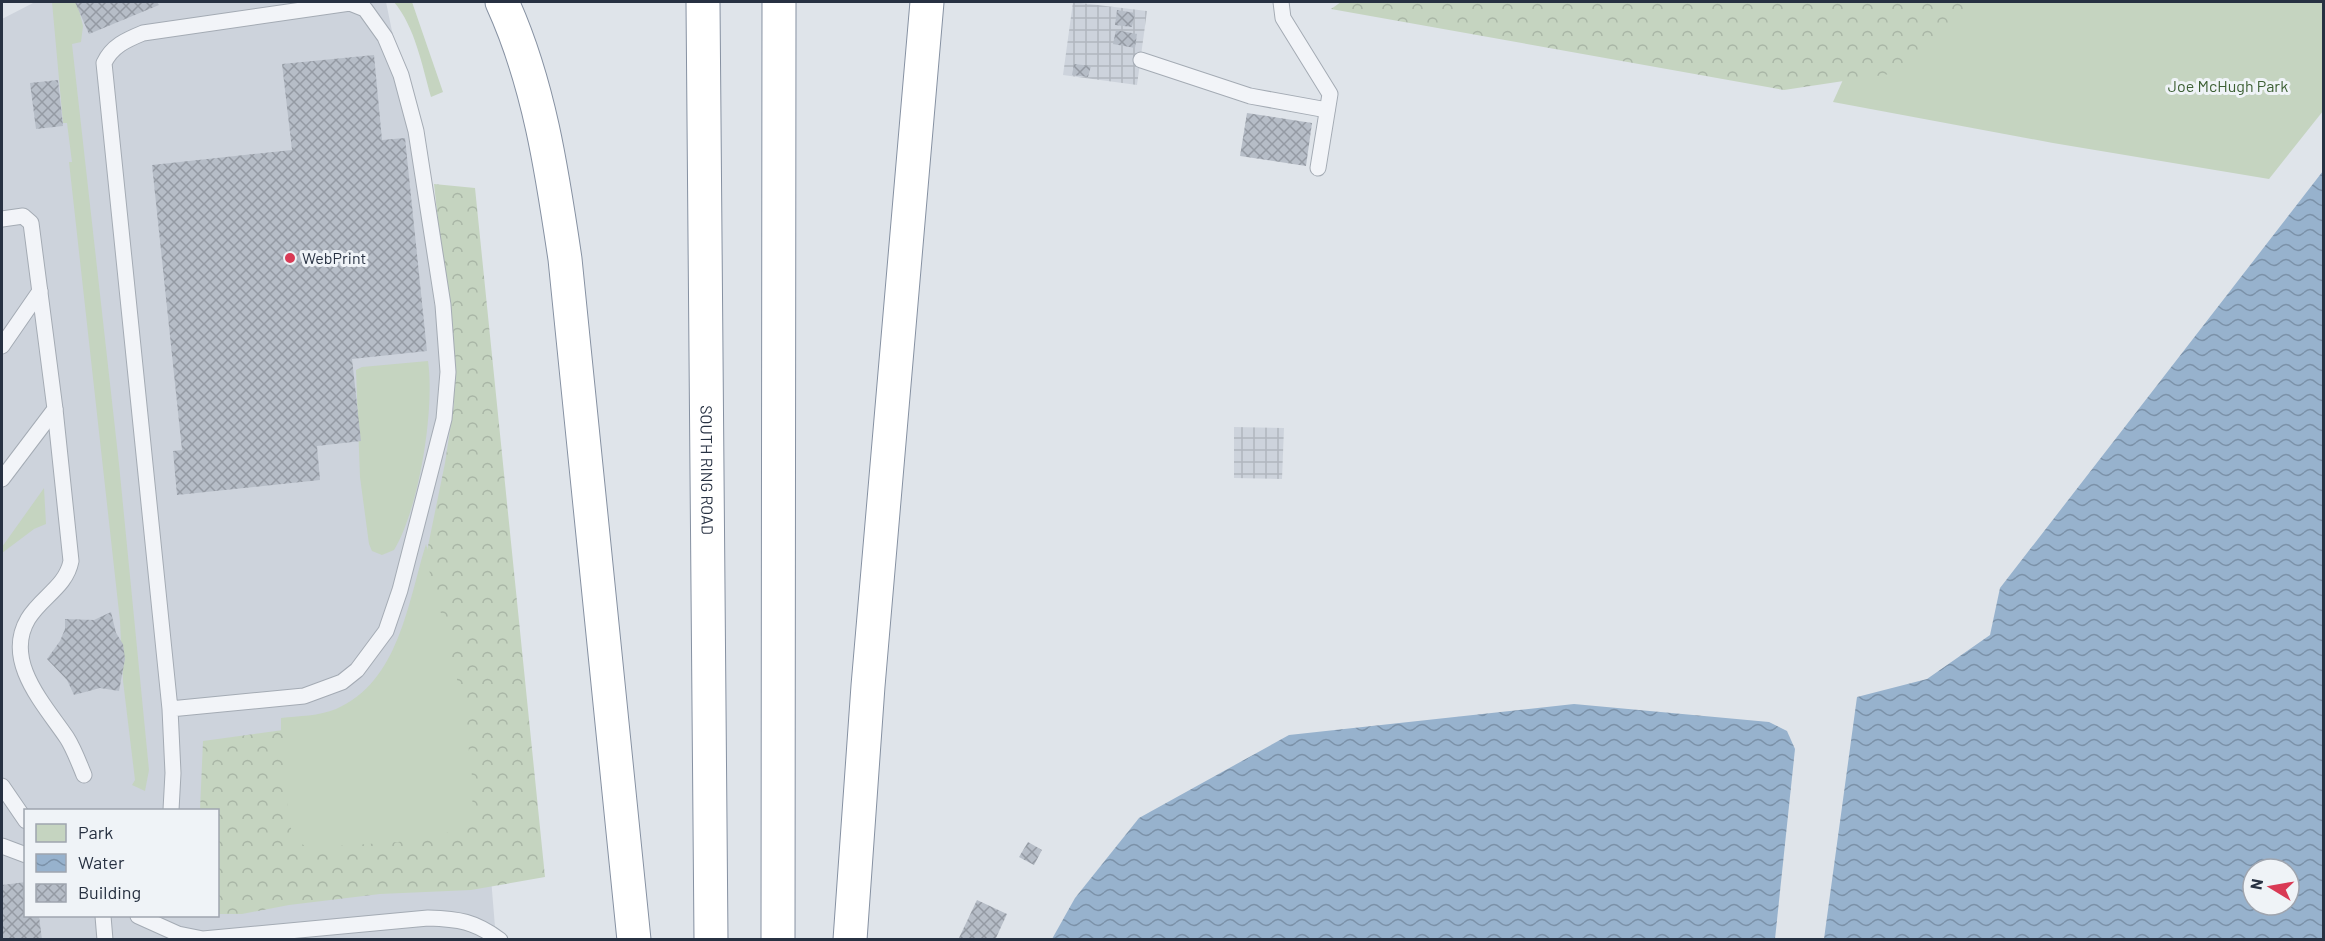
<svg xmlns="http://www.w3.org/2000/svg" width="2325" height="941" font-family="Barlow,sans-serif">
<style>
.built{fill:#cdd3dc;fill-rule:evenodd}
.industrial{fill:url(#industrial-grid)}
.green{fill:#c5d4c0}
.forest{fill:url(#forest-crowns)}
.water{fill:url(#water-waves);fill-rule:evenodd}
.building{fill:url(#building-cross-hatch)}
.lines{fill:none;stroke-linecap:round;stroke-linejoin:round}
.service-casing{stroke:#a4abb4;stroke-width:17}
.trunk-casing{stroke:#8691a2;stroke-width:35}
.service{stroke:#f2f4f8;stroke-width:15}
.trunk{stroke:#fff;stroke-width:33}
.poi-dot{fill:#d93a55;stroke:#eff3f7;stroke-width:2}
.labels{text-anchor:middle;stroke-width:6;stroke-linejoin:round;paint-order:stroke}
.park-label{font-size:16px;fill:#3c5f33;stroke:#eff3f7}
.poi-label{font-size:16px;fill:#273142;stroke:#eff3f7;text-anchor:start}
.street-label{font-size:16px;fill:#273142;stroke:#eff3f7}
</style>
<defs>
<pattern id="industrial-grid" width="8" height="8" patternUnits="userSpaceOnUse" patternTransform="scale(1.5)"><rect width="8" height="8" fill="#cdd3dc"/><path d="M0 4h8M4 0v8" fill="none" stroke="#b0b6be"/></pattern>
<pattern id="forest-crowns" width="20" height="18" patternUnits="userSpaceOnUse" patternTransform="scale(1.5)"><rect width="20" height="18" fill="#c5d4c0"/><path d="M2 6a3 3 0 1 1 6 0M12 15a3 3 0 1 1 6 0" fill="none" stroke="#a9b6a6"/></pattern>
<pattern id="water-waves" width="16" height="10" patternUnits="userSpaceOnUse" patternTransform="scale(1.5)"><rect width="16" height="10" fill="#97b2cd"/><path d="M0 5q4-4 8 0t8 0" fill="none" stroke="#7b91a8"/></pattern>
<pattern id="building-cross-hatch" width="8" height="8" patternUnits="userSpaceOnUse" patternTransform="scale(1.5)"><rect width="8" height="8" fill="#b6bdc7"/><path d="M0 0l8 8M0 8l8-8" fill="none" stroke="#949aa3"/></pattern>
</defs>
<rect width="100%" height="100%" fill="#dfe4ea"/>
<!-- built -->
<path class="built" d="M 35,2 L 386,2 L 401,75 L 456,451 L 496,939 L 2,940 L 2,19 ZM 26,810 L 218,810 L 218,916 L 26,916 Z"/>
<!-- industrial -->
<g class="industrial">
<path d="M 1073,2 L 1147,11 L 1137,85 L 1063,75 Z"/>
<path d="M 1234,427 L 1284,428 L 1282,479 L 1234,478 Z"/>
</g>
<!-- green -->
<g class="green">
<path d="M 52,2 L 77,2 L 83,26 L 81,42 L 72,44 L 119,464 L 149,770 L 145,791 L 132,785 L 135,780 L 123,681 L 120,621 L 69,162 L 72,162 L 67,123 L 63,123 Z"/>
<path d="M 394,2 L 412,2 L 443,92 L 431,97 C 422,65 415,27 394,2 Z"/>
<path d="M 1878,2 L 2323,2 L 2323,111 L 2269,179 L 2053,143 L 1833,102 Z"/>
<path d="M 428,361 C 435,409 419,509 394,550 L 382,555 L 372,551 L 369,544 L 360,477 L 356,370 L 362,367 Z"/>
<path d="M 44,488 L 46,524 L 34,529 L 2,553 L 2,547 Z"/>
<path d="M 426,544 L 449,629 L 465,707 L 476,798 L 470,821 L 458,834 L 310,856 L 289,843 L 281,748 L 281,718 C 299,716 319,716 336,709 C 399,682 408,602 426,544 Z"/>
</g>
<!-- forest -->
<g class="forest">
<path d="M 1341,2 L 1979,2 L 1890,74 L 1784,90 L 1331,9 Z"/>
<path d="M 434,184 L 475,188 L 545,877 L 471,890 L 380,894 L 289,905 L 242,914 L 218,914 L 218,810 L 200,810 L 203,741 L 283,730 L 288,817 L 293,836 L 307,848 L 398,842 L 444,834 L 461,827 L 470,813 L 474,793 L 464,710 L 446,631 L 430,575 L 427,551 L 445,463 L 454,404 L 454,368 Z"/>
</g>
<!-- water -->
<g class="water">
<path d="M 2323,171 L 2323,939 L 1824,939 L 1857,697 L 1927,679 L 1990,635 L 2000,588 ZM 2253,869 L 2289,869 L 2289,905 L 2253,905 Z"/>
<path d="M 1574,704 L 1769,722 L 1787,731 L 1795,749 L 1775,939 L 1052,939 L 1075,898 L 1139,818 L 1289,735 Z"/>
</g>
<!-- building -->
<g class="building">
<path d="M 75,2 L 157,2 L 159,5 L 89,34 Z"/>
<path d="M 1117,10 L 1135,13 L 1132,27 L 1115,25 Z"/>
<path d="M 1116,30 L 1137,34 L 1135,48 L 1113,44 Z"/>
<path d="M 374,55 L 382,140 L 405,138 L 427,351 L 352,359 L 361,441 L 317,446 L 320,480 L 177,495 L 173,451 L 182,450 L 152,165 L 292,150 L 282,64 Z"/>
<path d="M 1074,64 L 1091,66 L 1088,77 L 1072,75 Z"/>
<path d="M 58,80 L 63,126 L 36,129 L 30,83 Z"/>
<path d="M 1247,113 L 1312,123 L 1306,166 L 1240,156 Z"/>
<path d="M 111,612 L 116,633 L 123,644 L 125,659 L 119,691 L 100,688 L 74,695 L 67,680 L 47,659 L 60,641 L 65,629 L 65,619 L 94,620 Z"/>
<path d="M 1028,842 L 1042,850 L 1034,865 L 1019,857 Z"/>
<path d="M 26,882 L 26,916 L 39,916 L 42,940 L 2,940 L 2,885 Z"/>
<path d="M 977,900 L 1007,914 L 995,940 L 958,940 Z"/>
</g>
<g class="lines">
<defs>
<g id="service">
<path d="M 1281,2 L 1283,18 L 1330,94 L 1318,168"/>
<path d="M 1141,60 L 1250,96 L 1327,110"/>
<path d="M 2,219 L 23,216 L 31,223 L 55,409 L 2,479"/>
<path d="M 2,346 L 40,291"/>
<path d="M 55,409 L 71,561 C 66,587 41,597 28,619 C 3,661 44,704 67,738 C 74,749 79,763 84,775"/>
<path d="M 170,709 L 304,696 L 342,682 L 357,670 L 386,631 L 400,590 L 444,419 L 448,372 L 443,305 L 416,131 L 401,75 L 385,37 L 365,9 L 350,3 L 143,33 C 126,40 112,46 104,63 L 170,709 L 173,773 L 171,810"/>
<path d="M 2,786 L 26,821"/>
<path d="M 2,846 L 26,855"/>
<path d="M 103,916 L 105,940"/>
<path d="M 138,916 L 178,934 L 203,939 L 428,918 C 459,919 474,921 500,940"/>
</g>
<g id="trunk">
<path d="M 502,2 C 539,83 552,171 565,259 L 634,940"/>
<path id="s1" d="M 703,2 L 711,940"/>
<path d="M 778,940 L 779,2"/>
<path d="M 850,940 L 868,686 L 927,2"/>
</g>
</defs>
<!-- service casing -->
<use href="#service" class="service-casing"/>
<!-- trunk casing -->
<use href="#trunk" class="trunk-casing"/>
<!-- service -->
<use href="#service" class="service"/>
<!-- trunk -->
<use href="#trunk" class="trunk"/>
</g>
<!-- markers -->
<circle class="poi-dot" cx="290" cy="258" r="6"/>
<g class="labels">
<!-- park labels -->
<g class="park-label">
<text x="2228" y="92">Joe McHugh Park</text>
</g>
<!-- poi labels -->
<g class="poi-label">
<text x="302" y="264">WebPrint</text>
</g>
<!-- street labels -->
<g class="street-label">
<text dy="6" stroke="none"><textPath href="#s1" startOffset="468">SOUTH RING ROAD</textPath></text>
</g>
</g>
<!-- border -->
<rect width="2325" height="941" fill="none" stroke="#273142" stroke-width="6"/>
<!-- legend -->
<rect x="24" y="809" width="195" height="108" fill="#eff3f7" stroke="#9fa5af" stroke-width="1.5"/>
<rect x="36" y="824" width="30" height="18" fill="#c5d4c0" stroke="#9fa5af" stroke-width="1.5"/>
<text x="78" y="839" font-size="18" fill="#273142">Park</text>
<rect x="36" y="854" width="30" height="18" fill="url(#water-waves)" stroke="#9fa5af" stroke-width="1.5"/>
<text x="78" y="869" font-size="18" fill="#273142">Water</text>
<rect x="36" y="884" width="30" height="18" fill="url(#building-cross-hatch)" stroke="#9fa5af" stroke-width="1.5"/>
<text x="78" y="899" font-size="18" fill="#273142">Building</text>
<!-- north arrow -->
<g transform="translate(2271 887) rotate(281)"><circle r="28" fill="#eff3f7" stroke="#9fa5af" stroke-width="1.5"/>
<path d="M0-4.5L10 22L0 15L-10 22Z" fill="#d93a55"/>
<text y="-9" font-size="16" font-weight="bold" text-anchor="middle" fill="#273142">N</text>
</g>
</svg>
